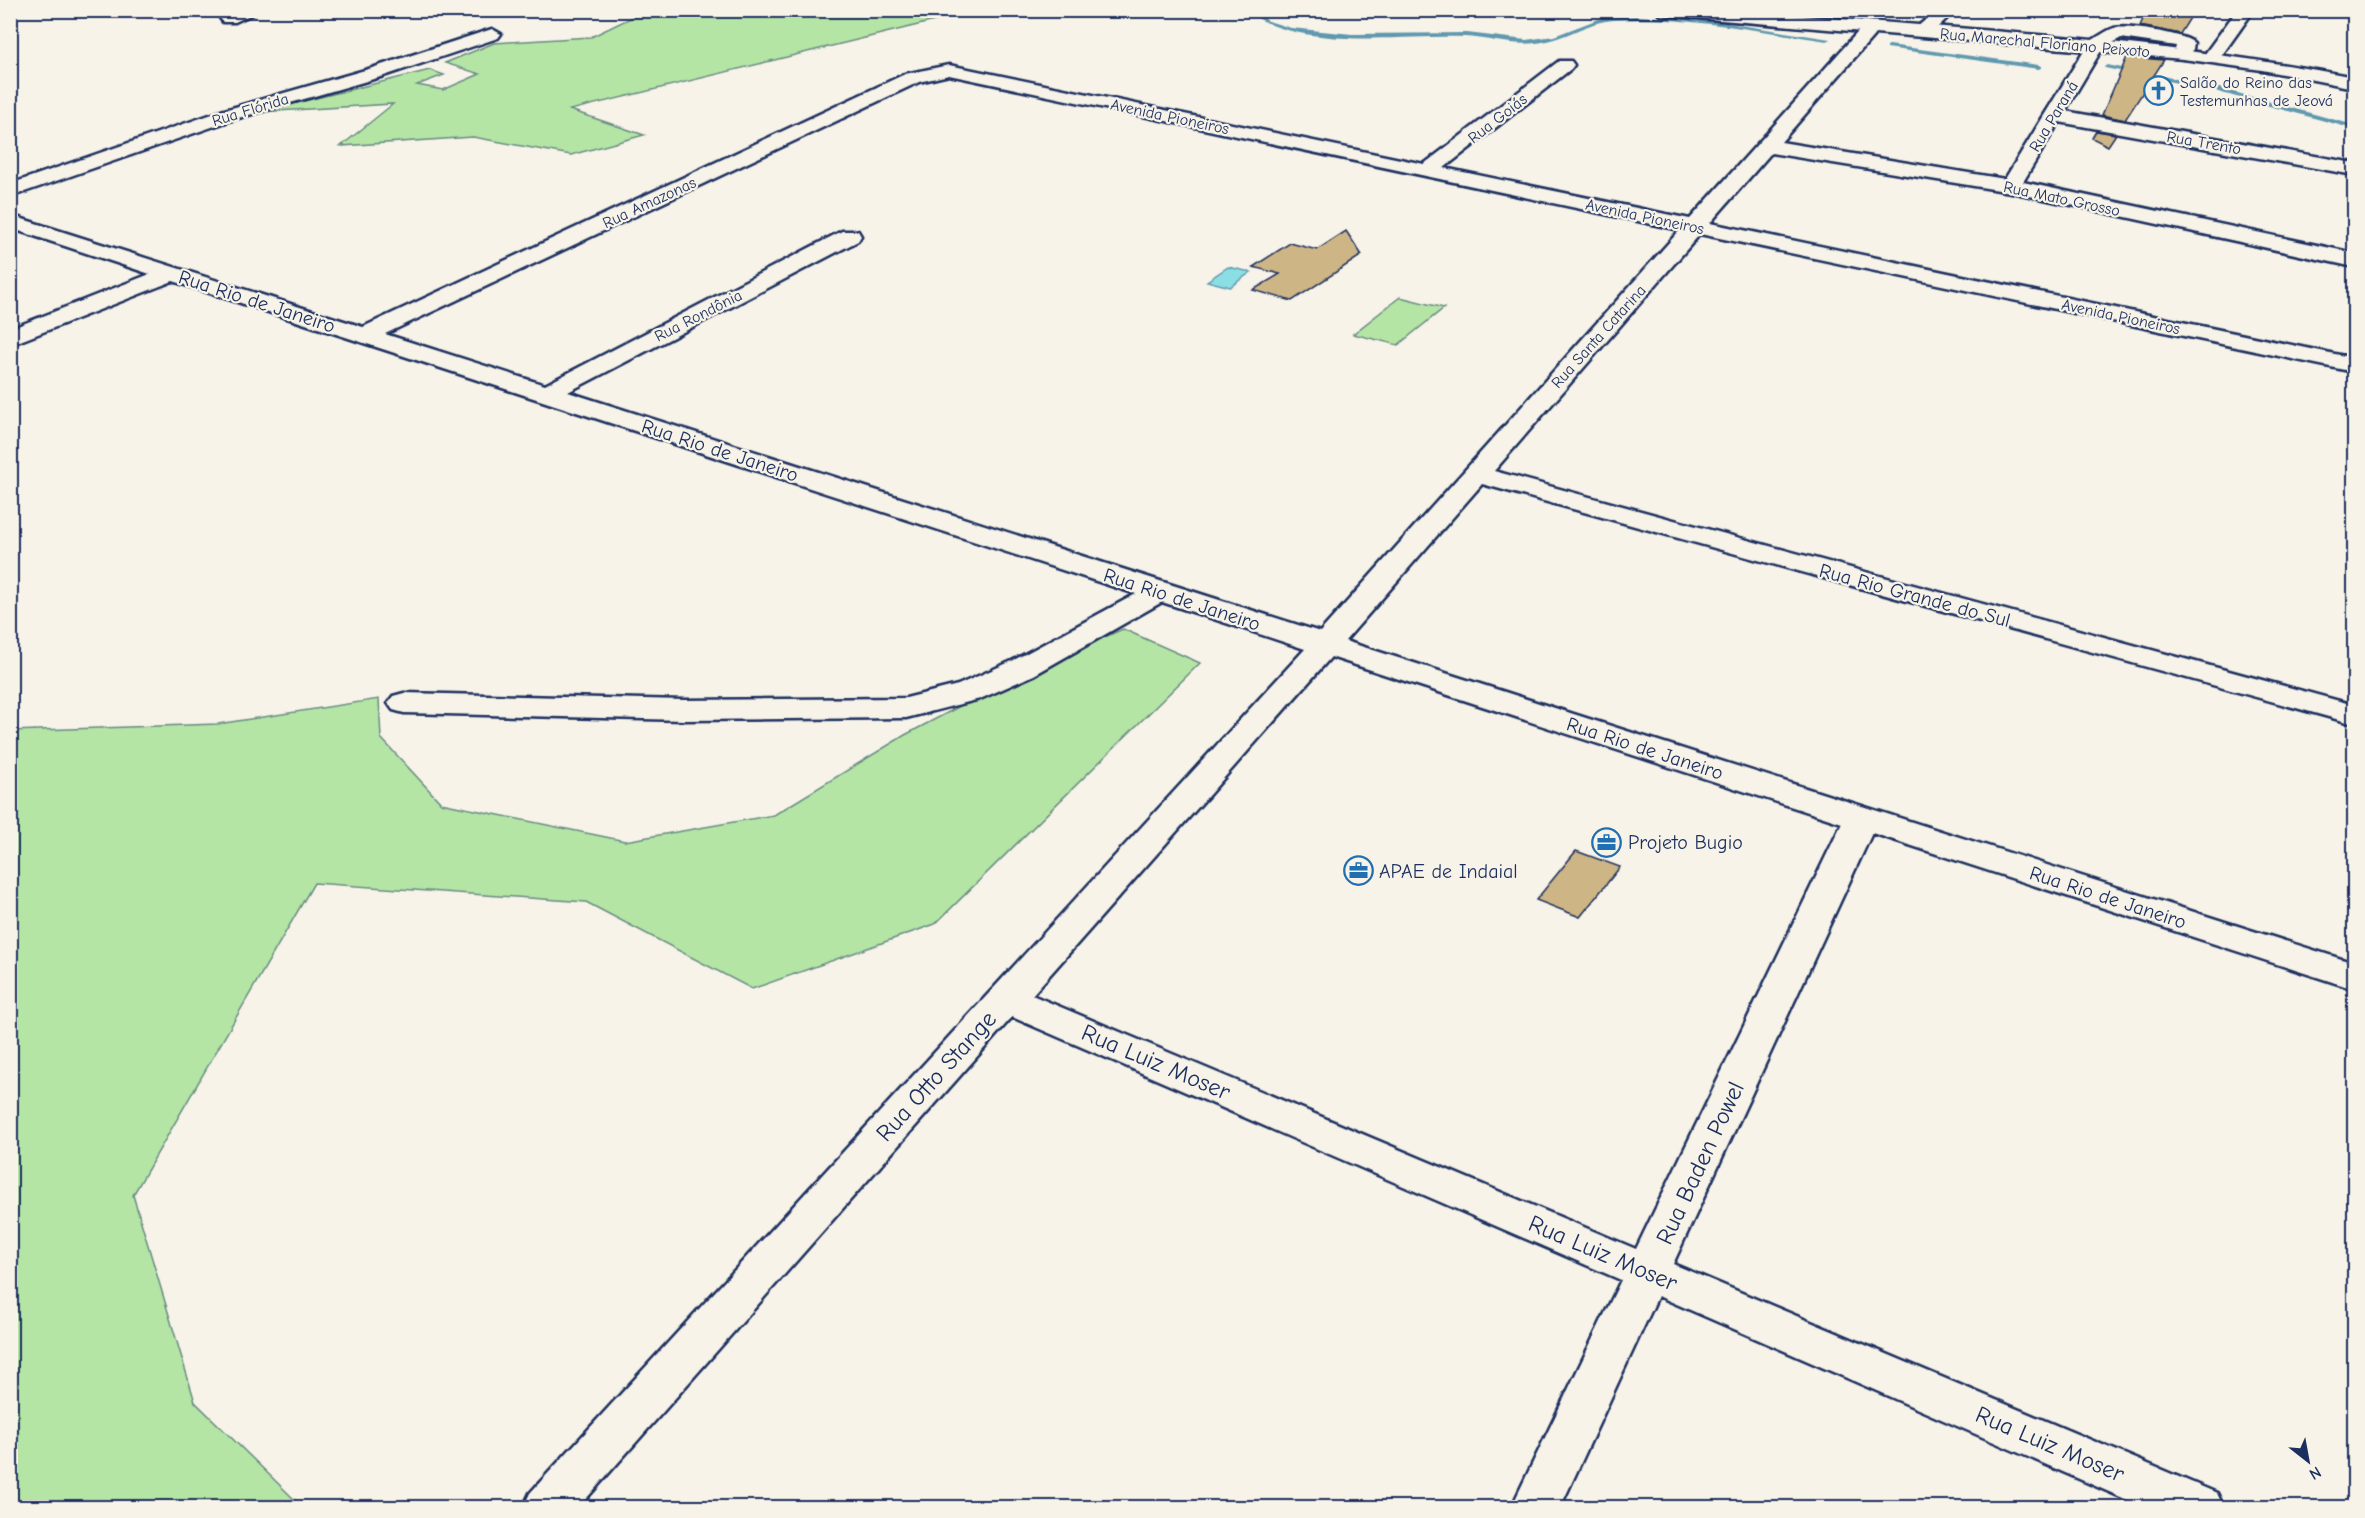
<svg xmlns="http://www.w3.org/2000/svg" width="2365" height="1518" font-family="'Comic Neue',sans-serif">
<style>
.green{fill:#b4e5a5;stroke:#688a82;stroke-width:1.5}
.water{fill:#8cdee5;stroke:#5f98af;stroke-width:1.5}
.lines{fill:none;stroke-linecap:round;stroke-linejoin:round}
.stream{fill:#5f98af;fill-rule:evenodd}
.building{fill:#ceb585;stroke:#1b2f5e;stroke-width:1.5}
.minor-casing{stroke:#1b2f5e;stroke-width:5}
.major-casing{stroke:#1b2f5e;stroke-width:5}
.minor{fill:#f7f3e8;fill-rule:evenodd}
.major{fill:#f7f3e8;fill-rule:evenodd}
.labels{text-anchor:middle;stroke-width:4.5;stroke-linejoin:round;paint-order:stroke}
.far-street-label{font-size:16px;fill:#1b2f5e;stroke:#f7f3e8}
.far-poi-label{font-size:16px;fill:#1b2f5e;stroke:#f7f3e8;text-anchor:start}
.street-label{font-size:20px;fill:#1b2f5e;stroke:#f7f3e8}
.poi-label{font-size:20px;fill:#1b2f5e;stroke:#f7f3e8;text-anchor:start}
.near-street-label{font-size:24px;fill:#1b2f5e;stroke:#f7f3e8}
</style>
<rect width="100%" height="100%" fill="#f7f3e8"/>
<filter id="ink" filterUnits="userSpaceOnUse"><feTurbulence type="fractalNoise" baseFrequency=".0167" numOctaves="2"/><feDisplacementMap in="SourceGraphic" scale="12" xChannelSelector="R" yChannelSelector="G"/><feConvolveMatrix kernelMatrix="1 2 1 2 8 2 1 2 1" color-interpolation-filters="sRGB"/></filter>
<g filter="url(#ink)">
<!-- green -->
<g class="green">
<path d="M 645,11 L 965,11 L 959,15 L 570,110 L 644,135 L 571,155 L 473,137 L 341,146 L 393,104 L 260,112 L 430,70 L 444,75 L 417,85 L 443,90 L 480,74 L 445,63 L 494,43 L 591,37 Z"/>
<path d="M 1400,297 L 1444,308 L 1398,345 L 1353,334 Z"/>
<path d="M 1123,629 L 1200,663 L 935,924 L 752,989 L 586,902 L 314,883 L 133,1195 L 195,1402 L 302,1507 L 11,1507 L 10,731 L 218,724 L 379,699 L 381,738 L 441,803 L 625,841 L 774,815 L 905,735 L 1027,671 Z"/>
</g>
<!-- water -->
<path class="water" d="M 1228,267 L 1251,272 L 1230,287 L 1207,281 Z"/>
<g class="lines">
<!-- stream -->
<g class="stream">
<path d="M 1246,10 L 1254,10 L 1268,21 L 1291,28 L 1352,34 L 1467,33 L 1526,40 L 1554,36 L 1601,18 L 1639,16 L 1720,22 L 1830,39 L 1827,41 C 1757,31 1685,16 1614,20 C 1588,21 1565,40 1536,43 C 1511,46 1488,38 1464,37 C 1402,35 1296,51 1246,10 Z"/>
<path d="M 1889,45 L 2039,65 L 2042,67 L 2039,69 L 1887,48 L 1887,46 Z"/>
<path d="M 2107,65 L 2212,86 L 2354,125 L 2354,129 L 2211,90 L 2105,68 L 2104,67 Z"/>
</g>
</g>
<!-- building -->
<g class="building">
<path d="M 2147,10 L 2195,10 L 2180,34 L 2140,26 Z"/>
<path d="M 2127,57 L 2164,60 L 2125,120 L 2102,115 Z"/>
<path d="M 2096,131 L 2116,134 L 2108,146 L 2092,138 Z"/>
<path d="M 1346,231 L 1362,255 L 1292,301 L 1253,290 L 1280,274 L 1253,267 L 1290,243 L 1317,250 Z"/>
<path d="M 1576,851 L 1620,867 L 1580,917 L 1536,900 Z"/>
</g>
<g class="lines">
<defs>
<g id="minor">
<path d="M 235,10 L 261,10 L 235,22 L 223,22 L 220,18 Z"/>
<path d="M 1937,10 L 1956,10 L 1928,36 L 1916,36 L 1913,32 L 1916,28 Z"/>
<path d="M 2237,10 L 2254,10 L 2217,62 L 2205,62 L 2202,58 Z"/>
<path d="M 1871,23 L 1877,24 L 1880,28 L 1877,32 L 1781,142 L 2005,179 L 2089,42 C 2097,38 2105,31 2114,28 C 2127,25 2187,34 2194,43 L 2192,54 L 2183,59 L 2174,54 L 2176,46 L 2121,38 L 2102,49 L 2065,111 L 2354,163 L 2354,175 L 2059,122 L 2023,182 L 2354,253 L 2354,267 L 2011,192 L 1771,153 L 1710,223 L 2354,358 L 2354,372 L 1700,234 L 1494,471 L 2354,705 L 2354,724 L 1482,484 L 1345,641 L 2354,963 L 2354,989 L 1872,833 L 1673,1264 L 2217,1493 L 2224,1508 L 2146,1508 L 1658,1296 L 1560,1508 L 1511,1508 L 1621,1280 L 1012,1017 L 578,1508 L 523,1508 L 530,1493 L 1305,649 L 1162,602 L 1034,675 L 980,699 L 906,718 L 684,720 L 404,713 L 393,710 L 388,703 L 393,696 L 404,693 L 684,700 L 906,698 L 958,685 L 1012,661 L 1136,594 L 173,281 L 10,345 L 10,329 L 150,274 L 10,228 L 10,215 L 363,327 L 905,74 L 949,65 L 1424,164 L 1559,61 L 1571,61 L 1574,65 L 1571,69 L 1444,168 L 1690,219 L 1865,24 ZM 949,75 L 1680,230 L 1320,632 L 568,392 L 858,241 L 861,236 L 858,231 L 842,231 L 545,385 L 385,334 L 919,82 ZM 1331,657 L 1842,823 L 1636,1249 L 1032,995 Z"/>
<path d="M 492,29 L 501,34 L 498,38 L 384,76 L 235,119 L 10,197 L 10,184 L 221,111 L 372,68 Z"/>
</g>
<path id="major" d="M 1653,10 L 1728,10 C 1937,28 2148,37 2354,77 L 2354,88 L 2262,70 L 2183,59 L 1661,15 Z"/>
</defs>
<!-- minor casing -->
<use href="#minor" class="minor-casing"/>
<!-- major casing -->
<use href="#major" class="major-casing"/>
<!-- minor -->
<use href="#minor" class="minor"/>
<!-- major -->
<use href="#major" class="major"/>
</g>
</g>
<!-- icons -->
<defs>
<symbol id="church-ring" viewBox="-11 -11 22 22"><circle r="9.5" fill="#f7f3e8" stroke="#1f6fb2" stroke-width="1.5"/><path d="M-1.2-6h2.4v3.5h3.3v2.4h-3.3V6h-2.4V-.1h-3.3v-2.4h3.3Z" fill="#1f6fb2"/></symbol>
<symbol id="office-ring" viewBox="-11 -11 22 22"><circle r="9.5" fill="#f7f3e8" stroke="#1f6fb2" stroke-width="1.5"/><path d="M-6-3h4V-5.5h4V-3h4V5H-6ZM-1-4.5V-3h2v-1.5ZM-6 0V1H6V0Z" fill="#1f6fb2"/></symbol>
</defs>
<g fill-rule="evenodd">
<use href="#church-ring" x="2142" y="74" width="33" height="33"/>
<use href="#office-ring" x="1590" y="826" width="33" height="33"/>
<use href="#office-ring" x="1342" y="854" width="33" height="33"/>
</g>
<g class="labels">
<!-- far-street labels -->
<g class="far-street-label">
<text transform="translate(2045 42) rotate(5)" y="6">Rua Marechal Floriano Peixoto</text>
<text transform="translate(250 109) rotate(-17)" y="6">Rua Flórida</text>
<text transform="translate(1170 116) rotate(12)" y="6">Avenida Pioneiros</text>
<text transform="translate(2053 116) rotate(-59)" y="6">Rua Paraná</text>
<text transform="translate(1497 118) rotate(-38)" y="6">Rua Goiás</text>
<text transform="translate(2204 142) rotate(10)" y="6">Rua Trento</text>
<text transform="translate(2062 198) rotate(12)" y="6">Rua Mato Grosso</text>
<text transform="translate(649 202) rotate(-25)" y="6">Rua Amazonas</text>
<text transform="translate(1645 216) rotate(12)" y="6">Avenida Pioneiros</text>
<text transform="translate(698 315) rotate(-27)" y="6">Rua Rondônia</text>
<text transform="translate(2121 316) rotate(12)" y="6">Avenida Pioneiros</text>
<text transform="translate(1598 336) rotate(-48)" y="6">Rua Santa Catarina</text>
</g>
<!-- far-poi labels -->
<g class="far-poi-label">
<text x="2180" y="88">Salão do Reino das<tspan x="2180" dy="18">Testemunhas de Jeová</tspan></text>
</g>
<!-- street labels -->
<g class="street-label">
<text transform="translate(257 301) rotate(18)" y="7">Rua Rio de Janeiro</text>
<text transform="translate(720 450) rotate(18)" y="7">Rua Rio de Janeiro</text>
<text transform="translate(1915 595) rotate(15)" y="7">Rua Rio Grande do Sul</text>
<text transform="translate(1182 599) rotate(18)" y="7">Rua Rio de Janeiro</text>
<text transform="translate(1645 748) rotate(18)" y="7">Rua Rio de Janeiro</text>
<text transform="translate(2108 897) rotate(18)" y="7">Rua Rio de Janeiro</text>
</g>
<!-- poi labels -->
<g class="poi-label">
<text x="1628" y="849">Projeto Bugio</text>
<text x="1379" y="878">APAE de Indaial</text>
</g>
<!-- near-street labels -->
<g class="near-street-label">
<text transform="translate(1156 1062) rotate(23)" y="8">Rua Luiz Moser</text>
<text transform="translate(936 1076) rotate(-48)" y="8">Rua Otto Stange</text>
<text transform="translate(1700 1163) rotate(-65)" y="8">Rua Baden Powel</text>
<text transform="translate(1603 1253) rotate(23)" y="8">Rua Luiz Moser</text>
<text transform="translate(2050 1444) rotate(23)" y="8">Rua Luiz Moser</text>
</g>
</g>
<!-- margin -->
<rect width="2365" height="1518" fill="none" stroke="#f7f3e8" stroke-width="36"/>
<rect x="18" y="18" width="2329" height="1482" fill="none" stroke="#1b2f5e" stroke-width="2" filter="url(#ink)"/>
<!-- north arrow -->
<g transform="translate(2308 1461) rotate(149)" stroke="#f7f3e8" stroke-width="4.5" paint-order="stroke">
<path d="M0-4.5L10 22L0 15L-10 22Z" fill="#1b2f5e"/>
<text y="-9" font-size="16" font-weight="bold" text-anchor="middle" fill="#1b2f5e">N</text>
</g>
</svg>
